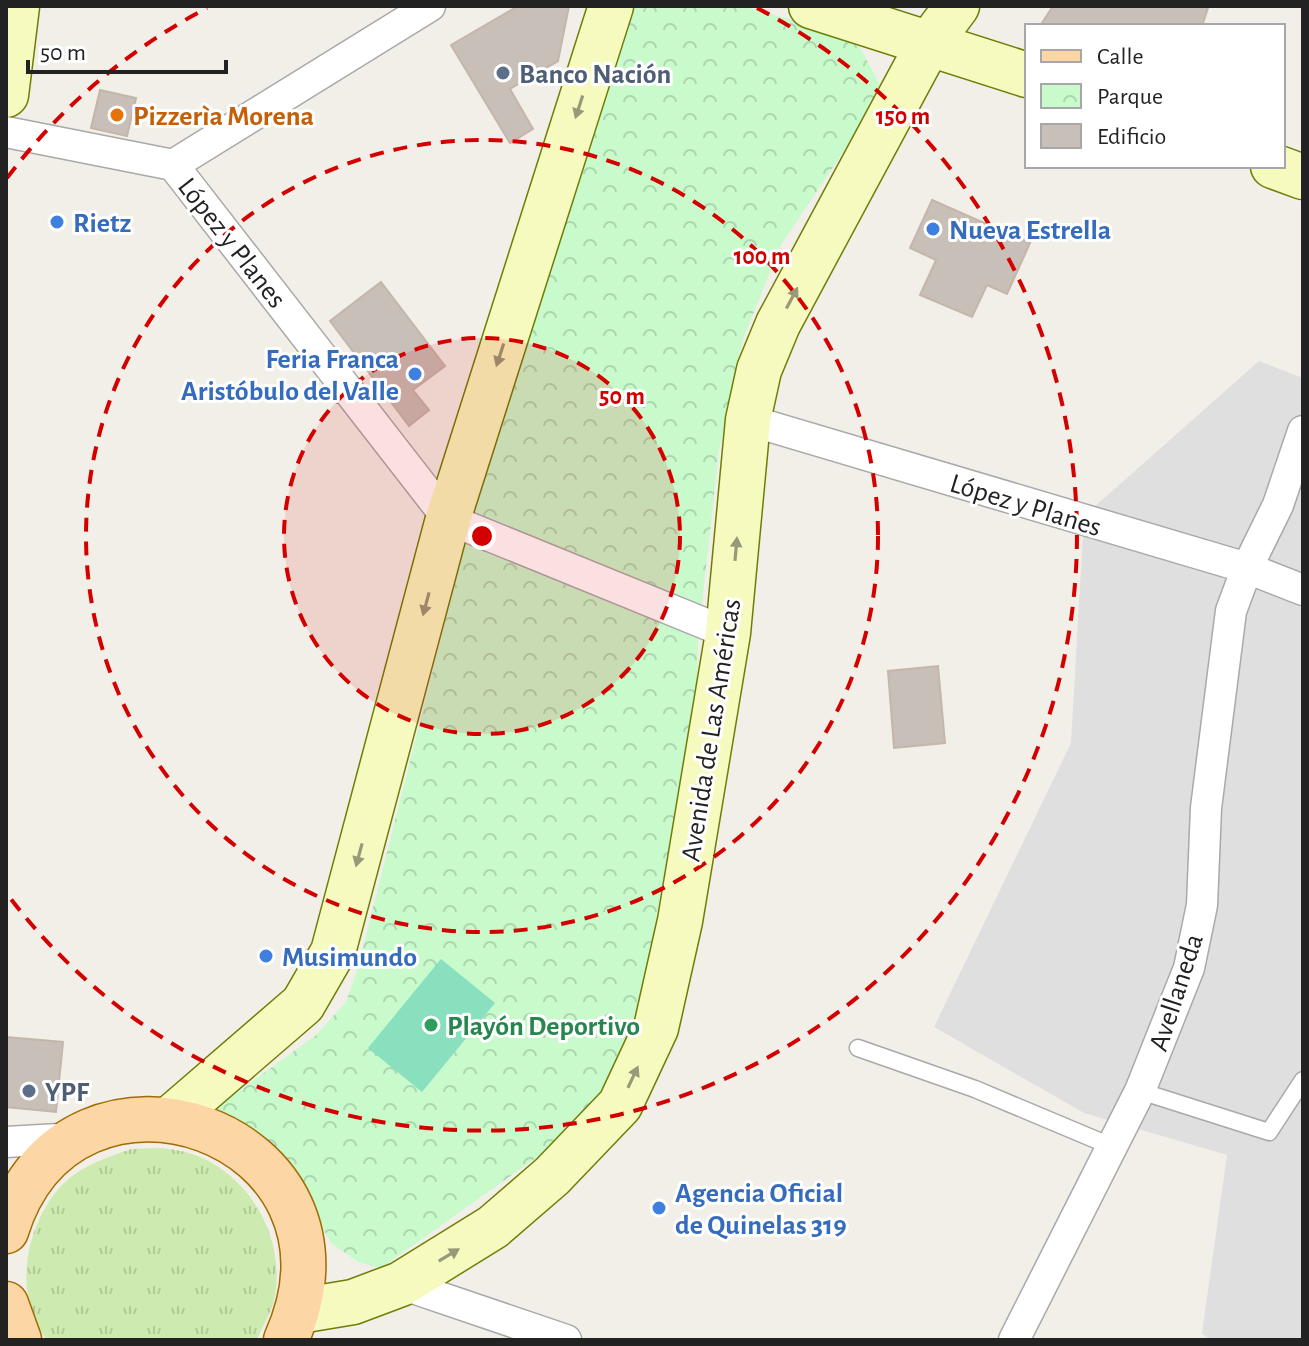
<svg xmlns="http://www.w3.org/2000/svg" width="1309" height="1346" font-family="'Alegreya Sans',sans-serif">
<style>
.residential{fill:#e0dfdf}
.grass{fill:url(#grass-tufts)}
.park{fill:url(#park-crowns)}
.pitch{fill:#88e0be}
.building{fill:#c7bfb8;stroke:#c4b6ab;stroke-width:2}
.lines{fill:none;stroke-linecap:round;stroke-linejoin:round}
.service-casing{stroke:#a9a9a9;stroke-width:19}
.minor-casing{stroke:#a9a9a9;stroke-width:33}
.secondary-casing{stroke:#707d05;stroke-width:47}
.primary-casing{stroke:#a06b00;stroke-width:47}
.service{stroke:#fff;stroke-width:16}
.minor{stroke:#fff;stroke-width:30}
.secondary{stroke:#f7fabf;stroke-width:44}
.primary{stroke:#fcd6a4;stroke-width:44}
.oneway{fill:#979978}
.ring{fill:none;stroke:#d40000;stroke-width:4;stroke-dasharray:14 10}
.service-dot{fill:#5c6f8a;stroke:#fff;stroke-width:3}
.food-dot{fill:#e8710a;stroke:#fff;stroke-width:3}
.shop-dot{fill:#3f7fe0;stroke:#fff;stroke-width:3}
.leisure-dot{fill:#2e9e5b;stroke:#fff;stroke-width:3}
.labels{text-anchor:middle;stroke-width:6;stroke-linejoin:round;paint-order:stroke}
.service-label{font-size:28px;font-weight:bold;fill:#4e5e75;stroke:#fff;text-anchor:start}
.food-label{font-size:28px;font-weight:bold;fill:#c56008;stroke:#fff;text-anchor:start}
.shop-label{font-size:28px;font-weight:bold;fill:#366cbe;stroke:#fff;text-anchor:start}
.street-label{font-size:28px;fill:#222;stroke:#fff}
.leisure-label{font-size:28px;font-weight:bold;fill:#27864d;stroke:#fff;text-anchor:start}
.centre{fill:#d40000;stroke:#fff;stroke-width:4}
.ring-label{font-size:24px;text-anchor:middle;font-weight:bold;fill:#d40000;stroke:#fff;stroke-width:6;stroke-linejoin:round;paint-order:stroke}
</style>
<defs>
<pattern id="grass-tufts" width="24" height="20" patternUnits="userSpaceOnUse" patternTransform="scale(2)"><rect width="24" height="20" fill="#cdebb0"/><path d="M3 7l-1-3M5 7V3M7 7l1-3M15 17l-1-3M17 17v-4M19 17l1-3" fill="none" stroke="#b0c997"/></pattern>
<pattern id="park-crowns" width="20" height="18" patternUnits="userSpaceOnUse" patternTransform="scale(2)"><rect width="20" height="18" fill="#c8facc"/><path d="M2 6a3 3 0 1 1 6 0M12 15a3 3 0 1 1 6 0" fill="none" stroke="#acd6af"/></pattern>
</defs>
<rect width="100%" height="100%" fill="#f2efe9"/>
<!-- residential -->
<path class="residential" d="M 1259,361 L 1303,378 L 1303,1340 L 1210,1340 L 1202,1333 L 1227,1155 L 1084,1113 L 934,1027 L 1071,743 L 1084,516 Z"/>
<!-- grass -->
<path class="grass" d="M 131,1149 C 143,1149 157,1147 169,1149 C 239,1156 289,1232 274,1300 C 271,1313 262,1327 257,1340 L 47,1340 C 12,1295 25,1226 61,1186 C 80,1166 106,1158 131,1149 Z"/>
<!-- park -->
<path class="park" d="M 626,6 L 741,6 L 838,32 L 861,49 L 880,85 L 864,121 L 781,245 L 743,339 L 719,451 L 698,640 L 697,694 L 642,995 L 613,1081 L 574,1131 L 381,1268 L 358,1262 L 331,1243 L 290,1172 L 250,1127 L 212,1111 L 316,1035 L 346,1002 L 358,967 L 474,508 Z"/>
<!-- pitch -->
<path class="pitch" d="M 441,959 L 495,1003 L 422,1092 L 368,1048 Z"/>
<!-- building -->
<g class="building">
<path d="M 518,6 L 569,6 L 558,61 L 510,89 L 533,129 L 510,143 L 451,45 Z"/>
<path d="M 1053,6 L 1202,6 L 1208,8 L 1202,26 L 1040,26 Z"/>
<path d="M 100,90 L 136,98 L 127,136 L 91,128 Z"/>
<path d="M 932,200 L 1030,243 L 1007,294 L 987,285 L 972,317 L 920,295 L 936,260 L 910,248 Z"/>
<path d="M 381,282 L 445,366 L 413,390 L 429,410 L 409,426 L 330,321 Z"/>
<path d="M 938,666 L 945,743 L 894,748 L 888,671 Z"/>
<path d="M 6,1037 L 63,1042 L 56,1112 L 6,1107 Z"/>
</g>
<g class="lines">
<defs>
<g id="service">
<path d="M 858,1048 L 975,1089 L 1113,1147"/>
<path d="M 1140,1091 L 1269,1132 L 1303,1080"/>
</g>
<g id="minor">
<path d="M 6,132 L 173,165 L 448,519 L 728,633"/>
<path d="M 173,165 L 430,6"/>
<path d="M 748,420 L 1247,568 L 1303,590"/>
<path d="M 6,1142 L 77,1138"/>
<path d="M 401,1284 L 566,1340"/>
<path d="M 1014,1340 L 1140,1091 L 1189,968 L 1202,905 L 1206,808 L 1231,611 L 1247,568 L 1278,505 L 1303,431"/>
</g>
<g id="secondary">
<path d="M 811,6 L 1027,75"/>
<path d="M 6,95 L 17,6"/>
<path d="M 1273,166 L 1303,177"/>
<path d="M 171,1118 L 303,1004 L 333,952 L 448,519 L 611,6"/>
<path d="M 299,1311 L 353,1302 L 401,1284 L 493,1227 L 552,1176 L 620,1105 L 656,1028 L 680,921 L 728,633 L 748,420 L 759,370 L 778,324 L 928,45 L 957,6"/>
</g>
<g id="primary">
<path d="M 6,1231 C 70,1023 379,1132 286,1340"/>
<path d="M 6,1304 L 19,1340"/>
</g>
</defs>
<!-- service casing -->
<use href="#service" class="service-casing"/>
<!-- minor casing -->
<use href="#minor" class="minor-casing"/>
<!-- secondary casing -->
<use href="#secondary" class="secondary-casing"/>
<!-- primary casing -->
<use href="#primary" class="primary-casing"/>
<!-- service -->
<use href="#service" class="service"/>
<!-- minor -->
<use href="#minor" class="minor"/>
<!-- secondary -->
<use href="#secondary" class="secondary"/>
<!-- primary -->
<use href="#primary" class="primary"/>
</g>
<!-- one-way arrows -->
<defs><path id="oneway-solid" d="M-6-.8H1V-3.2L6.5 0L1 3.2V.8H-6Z" transform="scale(2)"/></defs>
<g class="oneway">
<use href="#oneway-solid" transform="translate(579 107) rotate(108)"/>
<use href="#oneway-solid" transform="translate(792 298) rotate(-62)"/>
<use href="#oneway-solid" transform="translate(500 355) rotate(108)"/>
<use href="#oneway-solid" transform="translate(736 549) rotate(-85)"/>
<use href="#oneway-solid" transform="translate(426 604) rotate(105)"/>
<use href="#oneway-solid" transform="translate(359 855) rotate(105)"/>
<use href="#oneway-solid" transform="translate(633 1077) rotate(-65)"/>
<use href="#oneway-solid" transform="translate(449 1255) rotate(-31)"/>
</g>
<!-- distance rings -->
<circle cx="482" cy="536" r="198" fill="#d40000" fill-opacity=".12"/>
<g class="ring">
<circle cx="482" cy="536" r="198"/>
<circle cx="482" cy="536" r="396"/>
<path d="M7 178A595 595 0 0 1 207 8M757 8A595 595 0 1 1 7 894"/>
</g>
<!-- markers -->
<g class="service-dot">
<circle cx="503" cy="73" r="8"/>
<circle cx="29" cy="1091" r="8"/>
</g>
<circle class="food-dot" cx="117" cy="115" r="8"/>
<g class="shop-dot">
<circle cx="57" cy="222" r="8"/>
<circle cx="933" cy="229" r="8"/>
<circle cx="415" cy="374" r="8"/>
<circle cx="266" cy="956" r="8"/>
<circle cx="659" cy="1208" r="8"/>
</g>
<circle class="leisure-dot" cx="431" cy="1025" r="8"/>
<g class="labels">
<!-- service labels -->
<g class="service-label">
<text x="519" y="83">Banco Nación</text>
<text x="45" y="1101">YPF</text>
</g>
<!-- food labels -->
<g class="food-label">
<text x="133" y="125">Pizzerìa Morena</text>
</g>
<!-- shop labels -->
<g class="shop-label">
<text x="73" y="232">Rietz</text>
<text x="949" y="239">Nueva Estrella</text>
<text x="399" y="368" text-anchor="end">Feria Franca<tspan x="399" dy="32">Aristóbulo del Valle</tspan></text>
<text x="282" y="966">Musimundo</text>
<text x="675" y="1202">Agencia Oficial<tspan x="675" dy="32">de Quinelas 319</tspan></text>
</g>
<!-- street labels -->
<g class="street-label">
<text transform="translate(233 242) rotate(52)" y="10">López y Planes</text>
<text transform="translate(1026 504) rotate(17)" y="10">López y Planes</text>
<text transform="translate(710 730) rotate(-81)" y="10">Avenida de Las Américas</text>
<text transform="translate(1175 992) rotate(-72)" y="10">Avellaneda</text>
</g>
<!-- leisure labels -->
<g class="leisure-label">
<text x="447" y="1035">Playón Deportivo</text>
</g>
</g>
<circle cx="482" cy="536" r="12" class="centre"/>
<g class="ring-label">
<text x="903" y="124">150 m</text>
<text x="762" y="264">100 m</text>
<text x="622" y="404">50 m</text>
</g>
<!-- border -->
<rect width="1309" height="1346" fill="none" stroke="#222222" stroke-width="16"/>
<!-- legend -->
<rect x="1025" y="24" width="260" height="144" fill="#ffffff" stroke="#a7a7a7" stroke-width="2"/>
<rect x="1041" y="50" width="40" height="12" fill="#fcd6a4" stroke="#a7a7a7" stroke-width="2"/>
<text x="1097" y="64" font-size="24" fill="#222222">Calle</text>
<rect x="1041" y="84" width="40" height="24" fill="url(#park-crowns)" stroke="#a7a7a7" stroke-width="2"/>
<text x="1097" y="104" font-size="24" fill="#222222">Parque</text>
<rect x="1041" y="124" width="40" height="24" fill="#c7bfb8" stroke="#a7a7a7" stroke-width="2"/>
<text x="1097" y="144" font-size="24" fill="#222222">Edificio</text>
<!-- scale -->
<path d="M28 60v12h198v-12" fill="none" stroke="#222222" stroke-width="4"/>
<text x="40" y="60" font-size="24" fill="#222222" stroke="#ffffff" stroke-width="6" paint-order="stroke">50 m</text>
</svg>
